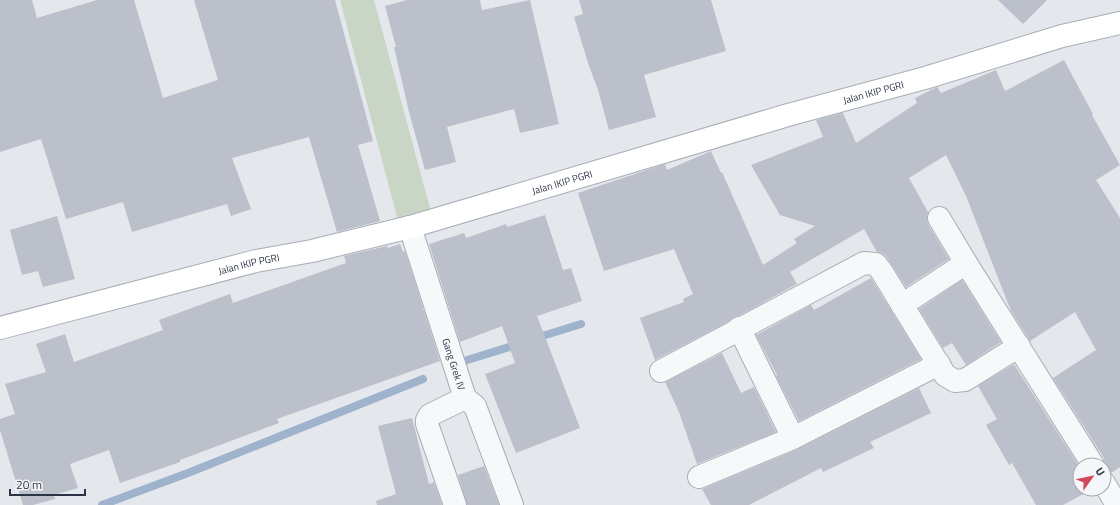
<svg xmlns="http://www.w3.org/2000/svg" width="1120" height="505" font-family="'Titillium Web',sans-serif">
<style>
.green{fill:#c9d6c5}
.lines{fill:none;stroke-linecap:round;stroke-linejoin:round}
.stream{stroke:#9fb4cc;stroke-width:8}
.building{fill:#bbc0ca}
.street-casing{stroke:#a9aeb7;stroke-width:24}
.secondary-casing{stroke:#a9aeb7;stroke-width:24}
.street{stroke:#f7f8fa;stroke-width:22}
.secondary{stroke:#fff;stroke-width:22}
.labels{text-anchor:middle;stroke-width:3;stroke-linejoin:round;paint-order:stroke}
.street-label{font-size:10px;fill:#2b3445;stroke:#f4f6f9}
</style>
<rect width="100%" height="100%" fill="#e4e7ec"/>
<!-- green -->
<path class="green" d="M 340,0 L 374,0 L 431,212 L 398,221 Z"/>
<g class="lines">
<!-- stream -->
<g class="stream">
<path d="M 536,338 L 581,324"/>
<path d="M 461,362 L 519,344"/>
<path d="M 102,505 L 188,473 L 423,379"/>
</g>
</g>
<!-- building -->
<g class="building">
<path d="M 0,0 L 32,0 L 37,18 L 97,0 L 134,0 L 163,98 L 218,80 L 194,0 L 335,0 L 373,141 L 358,145 L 380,221 L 337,232 L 309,137 L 232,158 L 251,209 L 231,216 L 227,204 L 132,232 L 123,202 L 66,219 L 41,139 L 0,152 Z"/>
<path d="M 407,0 L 480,0 L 482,10 L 530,0 L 559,124 L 520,133 L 514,109 L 447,127 L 456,162 L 425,170 L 409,112 L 394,47 L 396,47 L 385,6 Z"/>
<path d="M 579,0 L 711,0 L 726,51 L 644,75 L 656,117 L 609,130 L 598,90 L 588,63 L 574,17 L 583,14 Z"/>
<path d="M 998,0 L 1047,0 L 1023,24 Z"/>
<path d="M 1064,60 L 1093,114 L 1092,115 L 1120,165 L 1096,180 L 1120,218 L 1120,467 L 1111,473 L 1104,471 L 1105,464 L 1104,458 L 1053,378 L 1096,350 L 1075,312 L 1030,341 L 1011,311 L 966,196 L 946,155 L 909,178 L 928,212 L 927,218 L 928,224 L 949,259 L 906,287 L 886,256 L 882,253 L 877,252 L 864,229 L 790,272 L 797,284 L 738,316 L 733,317 L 729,321 L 655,360 L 640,318 L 684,302 L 683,299 L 693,294 L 674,249 L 604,271 L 578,193 L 665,164 L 667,170 L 711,151 L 721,173 L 722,172 L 763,265 L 797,243 L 794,239 L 815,226 L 780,215 L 751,165 L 823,137 L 816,120 L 843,113 L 856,143 L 917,103 L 915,98 L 937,87 L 941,93 L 996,70 L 1005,91 Z"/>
<path d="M 545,215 L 563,270 L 571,268 L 582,301 L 537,316 L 580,428 L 516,453 L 485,374 L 515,363 L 502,326 L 460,342 L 429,244 L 464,233 L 466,238 L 506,224 L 507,227 Z"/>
<path d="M 57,216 L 75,279 L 43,287 L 38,271 L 22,275 L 10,230 Z"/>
<path d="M 400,244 L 403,252 L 405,251 L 440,361 L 277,419 L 279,423 L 180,460 L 180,462 L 120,483 L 109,450 L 70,464 L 78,488 L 54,495 L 55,499 L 33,505 L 23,505 L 0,430 L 0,419 L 15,414 L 5,384 L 46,372 L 36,344 L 65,334 L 74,362 L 163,330 L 159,320 L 230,294 L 233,303 L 346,263 L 344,256 L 387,246 L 388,248 Z"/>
<path d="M 871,278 L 921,359 L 799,421 L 776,376 L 777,375 L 756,335 L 811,305 L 814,310 Z"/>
<path d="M 962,280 L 1001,342 L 966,365 L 952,343 L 943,348 L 919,309 Z"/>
<path d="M 722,353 L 741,393 L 754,387 L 776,432 L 697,464 L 679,412 L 665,382 Z"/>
<path d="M 1014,364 L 1080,468 L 1080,489 L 1091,490 L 1063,505 L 1036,505 L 1012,463 L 1009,465 L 986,425 L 997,419 L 978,386 Z"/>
<path d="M 919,388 L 931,413 L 870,442 L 874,448 L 823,472 L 821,468 L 749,505 L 711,505 L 702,489 L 798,449 Z"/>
<path d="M 412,418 L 429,484 L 434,482 L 442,505 L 377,505 L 376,501 L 396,494 L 378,426 Z"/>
<path d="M 484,466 L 499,505 L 467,505 L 458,475 Z"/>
</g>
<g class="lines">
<defs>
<g id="street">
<path d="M 939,218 L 966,263"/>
<path id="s1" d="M 410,227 L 465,398 L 430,415 L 427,420 L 427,424 L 455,505"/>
<path d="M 902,305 L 966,263 L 1093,465"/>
<path d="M 739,328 L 793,438"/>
<path d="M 661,371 L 864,263 L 876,264 L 882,272 L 945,375 L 955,381 L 965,380 L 1019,346"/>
<path d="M 465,398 L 475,406 L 512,505"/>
<path d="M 699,477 L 793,438 L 939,364"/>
<path d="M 1104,483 L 1117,505"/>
</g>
<g id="secondary">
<path id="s2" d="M 0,328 L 256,261 L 312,251 L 410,227 L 788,115 L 925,78 L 1062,36 L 1120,23"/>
</g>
</defs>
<!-- street casing -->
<use href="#street" class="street-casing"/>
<!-- secondary casing -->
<use href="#secondary" class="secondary-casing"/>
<!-- street -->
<use href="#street" class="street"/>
<!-- secondary -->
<use href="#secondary" class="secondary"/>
</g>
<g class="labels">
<!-- street labels -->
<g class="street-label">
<text dy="4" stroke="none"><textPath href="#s2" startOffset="905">Jalan IKIP PGRI</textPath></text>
<text dy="4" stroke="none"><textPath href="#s2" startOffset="581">Jalan IKIP PGRI</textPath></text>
<text dy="4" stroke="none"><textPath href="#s2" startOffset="257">Jalan IKIP PGRI</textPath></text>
<text dy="4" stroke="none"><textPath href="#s1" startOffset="144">Gang Grek IV</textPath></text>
</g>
</g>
<!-- north arrow -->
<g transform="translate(1092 477) rotate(57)"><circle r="19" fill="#f4f6f9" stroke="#a4a8b1"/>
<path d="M0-3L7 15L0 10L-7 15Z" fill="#d1495b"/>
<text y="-6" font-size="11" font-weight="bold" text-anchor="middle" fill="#2b3445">U</text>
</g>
<!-- scale -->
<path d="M10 489v6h75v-6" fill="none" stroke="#2b3445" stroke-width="2"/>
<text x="16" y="489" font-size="12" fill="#2b3445" stroke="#f4f6f9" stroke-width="3" paint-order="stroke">20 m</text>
</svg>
